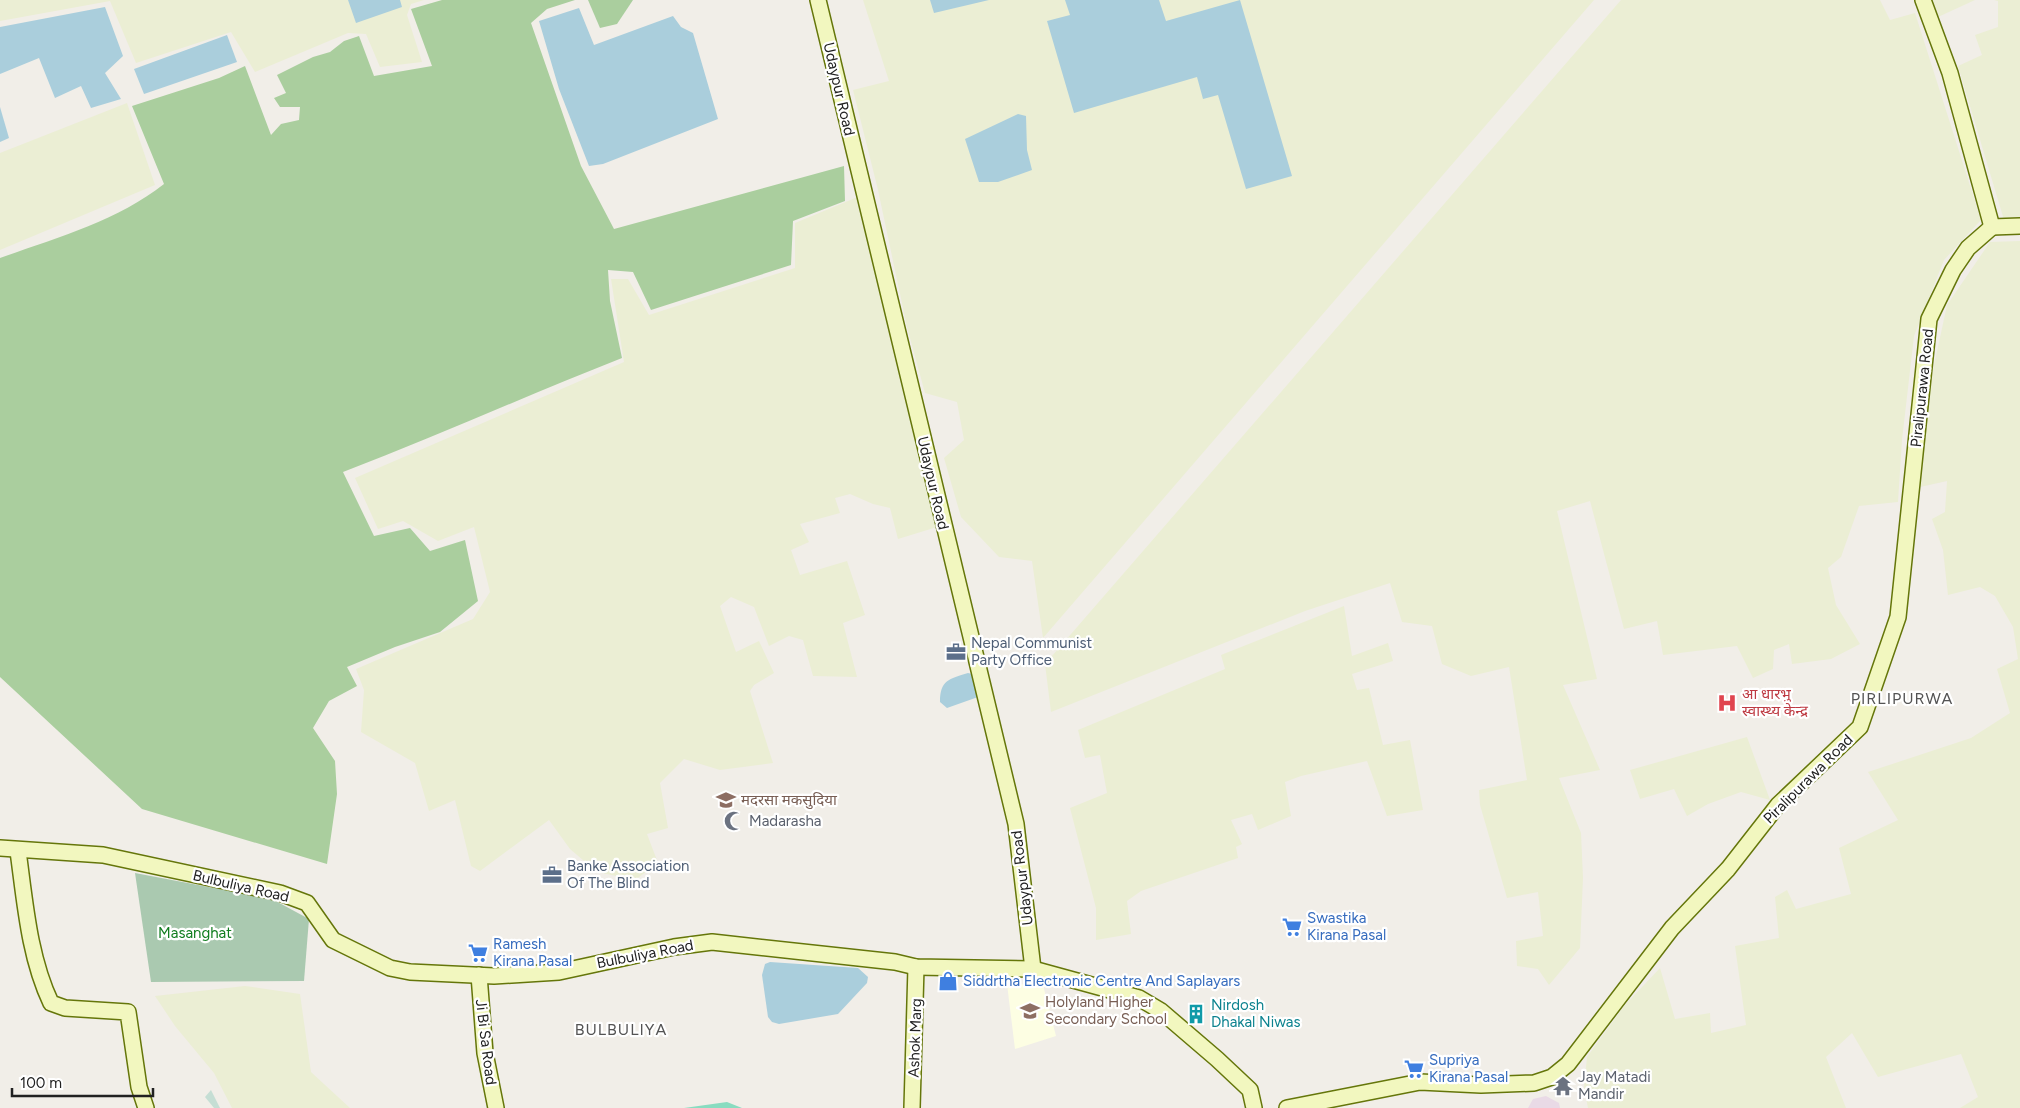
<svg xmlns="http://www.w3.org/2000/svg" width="2020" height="1108" font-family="Figtree,'Noto Sans Devanagari',sans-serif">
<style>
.industrial{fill:#e9dae6}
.education{fill:#fdfee3}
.farmland{fill:#ebeed4}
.forest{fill:#aace9e}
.wetland{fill:#c5ded4}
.cemetery{fill:#aac9b0}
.pitch{fill:#89dcc0}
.water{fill:#aacedc}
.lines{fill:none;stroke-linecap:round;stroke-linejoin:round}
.secondary-casing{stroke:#65760a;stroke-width:18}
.secondary{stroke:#f2f7bf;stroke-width:15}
.labels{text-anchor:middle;stroke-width:4.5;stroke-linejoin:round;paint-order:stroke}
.street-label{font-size:15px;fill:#212121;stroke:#fff}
.service-label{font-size:15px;fill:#4e5e75;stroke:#fff;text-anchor:start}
.health-label{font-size:15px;fill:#be3a42;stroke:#fff;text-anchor:start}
.education-label{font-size:15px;fill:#785e54;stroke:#fff;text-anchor:start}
.worship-label{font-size:15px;fill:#5b616d;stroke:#fff;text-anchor:start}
.shop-label{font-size:15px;fill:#366cbe;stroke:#fff;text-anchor:start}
.park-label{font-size:15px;fill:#117d1f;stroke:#fff}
.culture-label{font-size:15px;fill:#0d838f;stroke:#fff;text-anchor:start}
.neighbourhood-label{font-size:16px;letter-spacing:1px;fill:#545454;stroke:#fff}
</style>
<rect width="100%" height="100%" fill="#f1eee8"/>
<!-- industrial -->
<path class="industrial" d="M 1546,1096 L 1559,1103 L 1560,1108 L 1528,1108 L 1533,1099 Z"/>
<!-- education -->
<path class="education" d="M 1007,984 L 1043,985 L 1056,1036 L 1015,1049 Z"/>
<!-- farmland -->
<g class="farmland">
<path d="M 0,0 L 424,0 L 411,4 L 407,15 L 422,62 L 380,67 L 366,34 L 348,33 L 255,72 L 231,32 L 136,63 L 110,1 L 0,21 Z"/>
<path d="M 863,0 L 1594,0 L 1043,638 L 1032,561 L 999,557 L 961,517 L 944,458 L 964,440 L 957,402 L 925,393 L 907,327 L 878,190 L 853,90 L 889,81 Z"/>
<path d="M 1621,0 L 1880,0 L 1890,20 L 1915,13 L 1981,220 L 1944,260 L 1914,336 L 1902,440 L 1898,502 L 1859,506 L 1841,557 L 1828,568 L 1836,605 L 1860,644 L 1831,659 L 1792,664 L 1789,644 L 1774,650 L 1773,669 L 1753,678 L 1737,646 L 1663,655 L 1657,621 L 1624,629 L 1590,501 L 1557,511 L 1597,679 L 1563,685 L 1600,770 L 1559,778 L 1581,833 L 1583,878 L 1580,948 L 1549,985 L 1538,969 L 1517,966 L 1516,941 L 1543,936 L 1538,892 L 1507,898 L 1480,805 L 1479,790 L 1527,780 L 1509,667 L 1471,676 L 1442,664 L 1432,626 L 1402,622 L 1390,583 L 1305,611 L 1051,712 L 1045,664 Z"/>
<path d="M 1932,0 L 1975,0 L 1938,17 Z"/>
<path d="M 1994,0 L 2020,0 L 2020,219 L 2004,220 L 1958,66 L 1982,55 L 1975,35 L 1998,27 L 1998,1 Z"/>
<path d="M 127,103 L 155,185 L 0,250 L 0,153 Z"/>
<path d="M 860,196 L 937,527 L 898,539 L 890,508 L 873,504 L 850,494 L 835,498 L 840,513 L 800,524 L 809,542 L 791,550 L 800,575 L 847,561 L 865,615 L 843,623 L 857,677 L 813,676 L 803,640 L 789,636 L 769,646 L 754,607 L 731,597 L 720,606 L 736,652 L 759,641 L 774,673 L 754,685 L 750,691 L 773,763 L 720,770 L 684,759 L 660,783 L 668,828 L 647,834 L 658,863 L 635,880 L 597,872 L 570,849 L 549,820 L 480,871 L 471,866 L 455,800 L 429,811 L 415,763 L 361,732 L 364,690 L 356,669 L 473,619 L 490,592 L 474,527 L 438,541 L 403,521 L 378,529 L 355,478 L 624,362 L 611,279 L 628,279 L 649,315 L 795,268 L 795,223 Z"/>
<path d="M 2020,241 L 2020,1108 L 1960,1108 L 1978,1097 L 1961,1054 L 1878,1077 L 1852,1033 L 1826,1057 L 1846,1108 L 1588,1108 L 1584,1087 L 1587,1057 L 1624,1006 L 1660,968 L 1675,1019 L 1710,1013 L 1711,1033 L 1746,1025 L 1735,946 L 1779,938 L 1775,897 L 1787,890 L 1796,909 L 1851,894 L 1839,848 L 1898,820 L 1868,772 L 1971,738 L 2010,713 L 1997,669 L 2018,659 L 2013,627 L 1995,596 L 1980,587 L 1948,595 L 1943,550 L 1932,519 L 1945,512 L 1947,481 L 1920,487 L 1930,384 L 1947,305 L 1990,242 Z"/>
<path d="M 1344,606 L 1352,656 L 1388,643 L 1393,661 L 1352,674 L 1357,690 L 1369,688 L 1383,745 L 1410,740 L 1423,810 L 1387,816 L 1367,761 L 1301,776 L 1285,782 L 1291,816 L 1258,830 L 1252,814 L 1231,820 L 1242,844 L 1236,847 L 1238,858 L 1141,891 L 1127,901 L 1131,934 L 1096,940 L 1096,908 L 1070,808 L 1107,793 L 1100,755 L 1085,758 L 1078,730 L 1225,669 L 1221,655 Z"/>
<path d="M 1747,737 L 1770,800 L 1741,792 L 1708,804 L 1687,816 L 1674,789 L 1640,799 L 1630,770 Z"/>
<path d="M 245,986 L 300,994 L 311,1072 L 350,1108 L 232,1108 L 214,1073 L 175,1026 L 155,996 Z"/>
</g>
<!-- forest -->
<g class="forest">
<path d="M 442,0 L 575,0 L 547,9 L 531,23 L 581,166 L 614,229 L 844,166 L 845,201 L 793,221 L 791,265 L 651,310 L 633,272 L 608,270 L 610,301 L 622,358 C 528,395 437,436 343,472 L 374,536 L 410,528 L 430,551 L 465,540 L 478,601 L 440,632 L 395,647 L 347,667 L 357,686 L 329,701 L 313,728 L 335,761 L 337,794 L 327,864 L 142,809 L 0,677 L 0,258 C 56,238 117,221 164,184 L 132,106 L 219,78 L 245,66 L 271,135 L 281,124 L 299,120 L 300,107 L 280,107 L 274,98 L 286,93 L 277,75 L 313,57 L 330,52 L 344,41 L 359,36 L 374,76 L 432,66 L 411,9 Z"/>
<path d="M 588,0 L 633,0 L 617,24 L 600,28 Z"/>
</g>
<!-- wetland -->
<path class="wetland" d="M 211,1090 L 220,1108 L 214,1108 L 205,1097 Z"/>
<!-- cemetery -->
<path class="cemetery" d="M 135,873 L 272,899 L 309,919 L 304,981 L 151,982 Z"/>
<!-- pitch -->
<path class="pitch" d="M 727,1102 L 742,1108 L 684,1108 Z"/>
<!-- water -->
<g class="water">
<path d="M 348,0 L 400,0 L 402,7 L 356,23 Z"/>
<path d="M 930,0 L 989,0 L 934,13 Z"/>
<path d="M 1065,0 L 1159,0 L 1166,21 L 1240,0 L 1292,176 L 1246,189 L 1218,95 L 1203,99 L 1197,77 L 1074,113 L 1047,21 L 1070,15 Z"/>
<path d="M 105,7 L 123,56 L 105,73 L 121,99 L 91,108 L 81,86 L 55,98 L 39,58 L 0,74 L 0,27 Z"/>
<path d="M 579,8 L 594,45 L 673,16 L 681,27 L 693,33 L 718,119 L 603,164 L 589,166 L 559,89 L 539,21 Z"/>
<path d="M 227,35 L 237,62 L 144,94 L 134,69 Z"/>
<path d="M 0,107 L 9,138 L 0,142 Z"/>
<path d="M 1018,114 L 1026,116 L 1027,150 L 1032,170 L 998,182 L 979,182 L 965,139 Z"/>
<path d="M 968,673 L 972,674 L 978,697 L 947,708 L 940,702 C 940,680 949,679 968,673 Z"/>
<path d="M 770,962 L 858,968 L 868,977 L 867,983 L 838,1014 L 779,1024 L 772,1022 L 768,1017 L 762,975 L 765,964 Z"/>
</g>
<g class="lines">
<defs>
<g id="secondary">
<path d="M 818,0 L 1016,824 L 1033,969"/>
<path d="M 1923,0 L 1950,73 L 1992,227"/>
<path d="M 1992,227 L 2020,226"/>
<path d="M 0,848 L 103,855 L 280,893 L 307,903 L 333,940 L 390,968 L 410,972 L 494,976 L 559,972 L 674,947 L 712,942 L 895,962 L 916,967 L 1033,969 L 1139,998 L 1161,1011 L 1217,1059 L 1250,1090 L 1254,1108"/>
<path d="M 18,851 C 25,902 29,957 51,1003 L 65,1008 L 128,1012 L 139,1087 L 146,1108"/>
<path d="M 479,975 L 485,1053 L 496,1108"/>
<path d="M 912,1108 L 916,967"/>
<path d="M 1287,1108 L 1420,1082 L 1481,1085 L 1534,1083 L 1552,1077 L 1568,1064 L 1672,928 L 1728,869 L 1778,805 L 1860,727 L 1898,617 L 1929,319 L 1953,270 L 1968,248 L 1992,227"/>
</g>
</defs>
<!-- secondary casing -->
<use href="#secondary" class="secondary-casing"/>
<!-- secondary -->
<use href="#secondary" class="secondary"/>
</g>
<!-- icons -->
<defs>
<symbol id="office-bare" viewBox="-9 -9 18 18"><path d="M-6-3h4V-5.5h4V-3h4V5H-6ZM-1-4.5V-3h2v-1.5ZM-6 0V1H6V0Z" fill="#5c6f8a" stroke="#fff" stroke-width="2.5" paint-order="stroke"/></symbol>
<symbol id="hospital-bare" viewBox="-9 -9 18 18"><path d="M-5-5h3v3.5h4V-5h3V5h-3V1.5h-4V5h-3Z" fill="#e0444e" stroke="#fff" stroke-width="2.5" paint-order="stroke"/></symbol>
<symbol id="school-bare" viewBox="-9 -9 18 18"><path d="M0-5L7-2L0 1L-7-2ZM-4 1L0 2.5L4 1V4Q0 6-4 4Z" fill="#8d6e63" stroke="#fff" stroke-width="2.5" paint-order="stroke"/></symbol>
<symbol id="mosque-bare" viewBox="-9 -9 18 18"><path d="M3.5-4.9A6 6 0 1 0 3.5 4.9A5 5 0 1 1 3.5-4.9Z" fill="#6b7280" stroke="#fff" stroke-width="2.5" paint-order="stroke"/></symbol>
<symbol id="supermarket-bare" viewBox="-9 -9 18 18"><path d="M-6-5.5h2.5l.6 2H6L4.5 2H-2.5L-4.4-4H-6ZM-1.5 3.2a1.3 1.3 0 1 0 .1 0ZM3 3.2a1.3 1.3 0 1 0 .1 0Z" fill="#3f7fe0" stroke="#fff" stroke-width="2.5" paint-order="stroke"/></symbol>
<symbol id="shop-bare" viewBox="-9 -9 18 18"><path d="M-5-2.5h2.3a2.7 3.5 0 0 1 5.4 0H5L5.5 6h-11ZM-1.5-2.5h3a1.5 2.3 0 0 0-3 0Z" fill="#3f7fe0" stroke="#fff" stroke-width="2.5" paint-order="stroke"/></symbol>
<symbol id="building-bare" viewBox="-9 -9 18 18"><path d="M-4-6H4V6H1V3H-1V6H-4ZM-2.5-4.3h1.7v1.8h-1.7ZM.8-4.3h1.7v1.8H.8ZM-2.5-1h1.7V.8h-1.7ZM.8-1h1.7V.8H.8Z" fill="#0f9aa8" stroke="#fff" stroke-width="2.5" paint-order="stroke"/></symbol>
<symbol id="temple-bare" viewBox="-9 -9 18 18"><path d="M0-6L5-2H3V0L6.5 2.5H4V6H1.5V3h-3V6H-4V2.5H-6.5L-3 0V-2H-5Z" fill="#6b7280" stroke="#fff" stroke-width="2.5" paint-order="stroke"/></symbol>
</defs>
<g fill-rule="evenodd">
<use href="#office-bare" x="942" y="638" width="28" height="28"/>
<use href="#hospital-bare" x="1713" y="689" width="28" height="28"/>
<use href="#school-bare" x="712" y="786" width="28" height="28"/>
<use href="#mosque-bare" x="720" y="807" width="28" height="28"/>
<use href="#office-bare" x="538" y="861" width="28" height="28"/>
<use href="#supermarket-bare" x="1278" y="913" width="28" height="28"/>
<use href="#supermarket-bare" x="464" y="939" width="28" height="28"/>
<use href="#shop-bare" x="934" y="967" width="28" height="28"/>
<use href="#school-bare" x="1016" y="997" width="28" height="28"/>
<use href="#building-bare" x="1182" y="1000" width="28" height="28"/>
<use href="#supermarket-bare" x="1400" y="1055" width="28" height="28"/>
<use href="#temple-bare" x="1549" y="1072" width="28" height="28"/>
</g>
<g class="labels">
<!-- street labels -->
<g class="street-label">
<text transform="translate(839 89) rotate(77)" y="5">Udaypur Road</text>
<text transform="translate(1922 388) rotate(-84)" y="5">Piralipurawa Road</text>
<text transform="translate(933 483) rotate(77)" y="5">Udaypur Road</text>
<text transform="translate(1808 779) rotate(-45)" y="5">Piralipurawa Road</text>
<text transform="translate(1022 878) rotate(-97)" y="5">Udaypur Road</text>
<text transform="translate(241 886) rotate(13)" y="5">Bulbuliya Road</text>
<text transform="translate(645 954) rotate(-11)" y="5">Bulbuliya Road</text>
<text transform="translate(915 1038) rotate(-88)" y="5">Ashok Marg</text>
<text transform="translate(486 1042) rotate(83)" y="5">Ji Bi Sa Road</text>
</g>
<!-- service labels -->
<g class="service-label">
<text x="971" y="648">Nepal Communist<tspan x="971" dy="17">Party Office</tspan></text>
<text x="567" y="871">Banke Association<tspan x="567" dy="17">Of The Blind</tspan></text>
</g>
<!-- health labels -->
<g class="health-label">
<text x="1742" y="699">आ धारभु<tspan x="1742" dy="17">स्वास्थ्य केन्द्र</tspan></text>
</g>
<!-- education labels -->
<g class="education-label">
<text x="741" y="805">मदरसा मकसुदिया</text>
<text x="1045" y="1007">Holyland Higher<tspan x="1045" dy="17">Secondary School</tspan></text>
</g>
<!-- worship labels -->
<g class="worship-label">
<text x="749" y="826">Madarasha</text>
<text x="1578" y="1082">Jay Matadi<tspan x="1578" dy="17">Mandir</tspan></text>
</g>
<!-- shop labels -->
<g class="shop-label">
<text x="1307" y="923">Swastika<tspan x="1307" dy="17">Kirana Pasal</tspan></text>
<text x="493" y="949">Ramesh<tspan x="493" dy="17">Kirana Pasal</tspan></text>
<text x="963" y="986">Siddrtha Electronic Centre And Saplayars</text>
<text x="1429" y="1065">Supriya<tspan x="1429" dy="17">Kirana Pasal</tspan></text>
</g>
<!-- park labels -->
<g class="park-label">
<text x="195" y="938">Masanghat</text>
</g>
<!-- culture labels -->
<g class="culture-label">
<text x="1211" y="1010">Nirdosh<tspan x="1211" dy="17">Dhakal Niwas</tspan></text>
</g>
<!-- neighbourhood labels -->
<g class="neighbourhood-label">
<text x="1902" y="704">PIRLIPURWA</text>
<text x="621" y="1035">BULBULIYA</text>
</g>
</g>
<!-- scale -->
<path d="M12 1088v8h141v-8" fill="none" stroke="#212121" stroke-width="2.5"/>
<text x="20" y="1088" font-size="15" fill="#212121" stroke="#ffffff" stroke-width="4" paint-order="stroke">100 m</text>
</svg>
